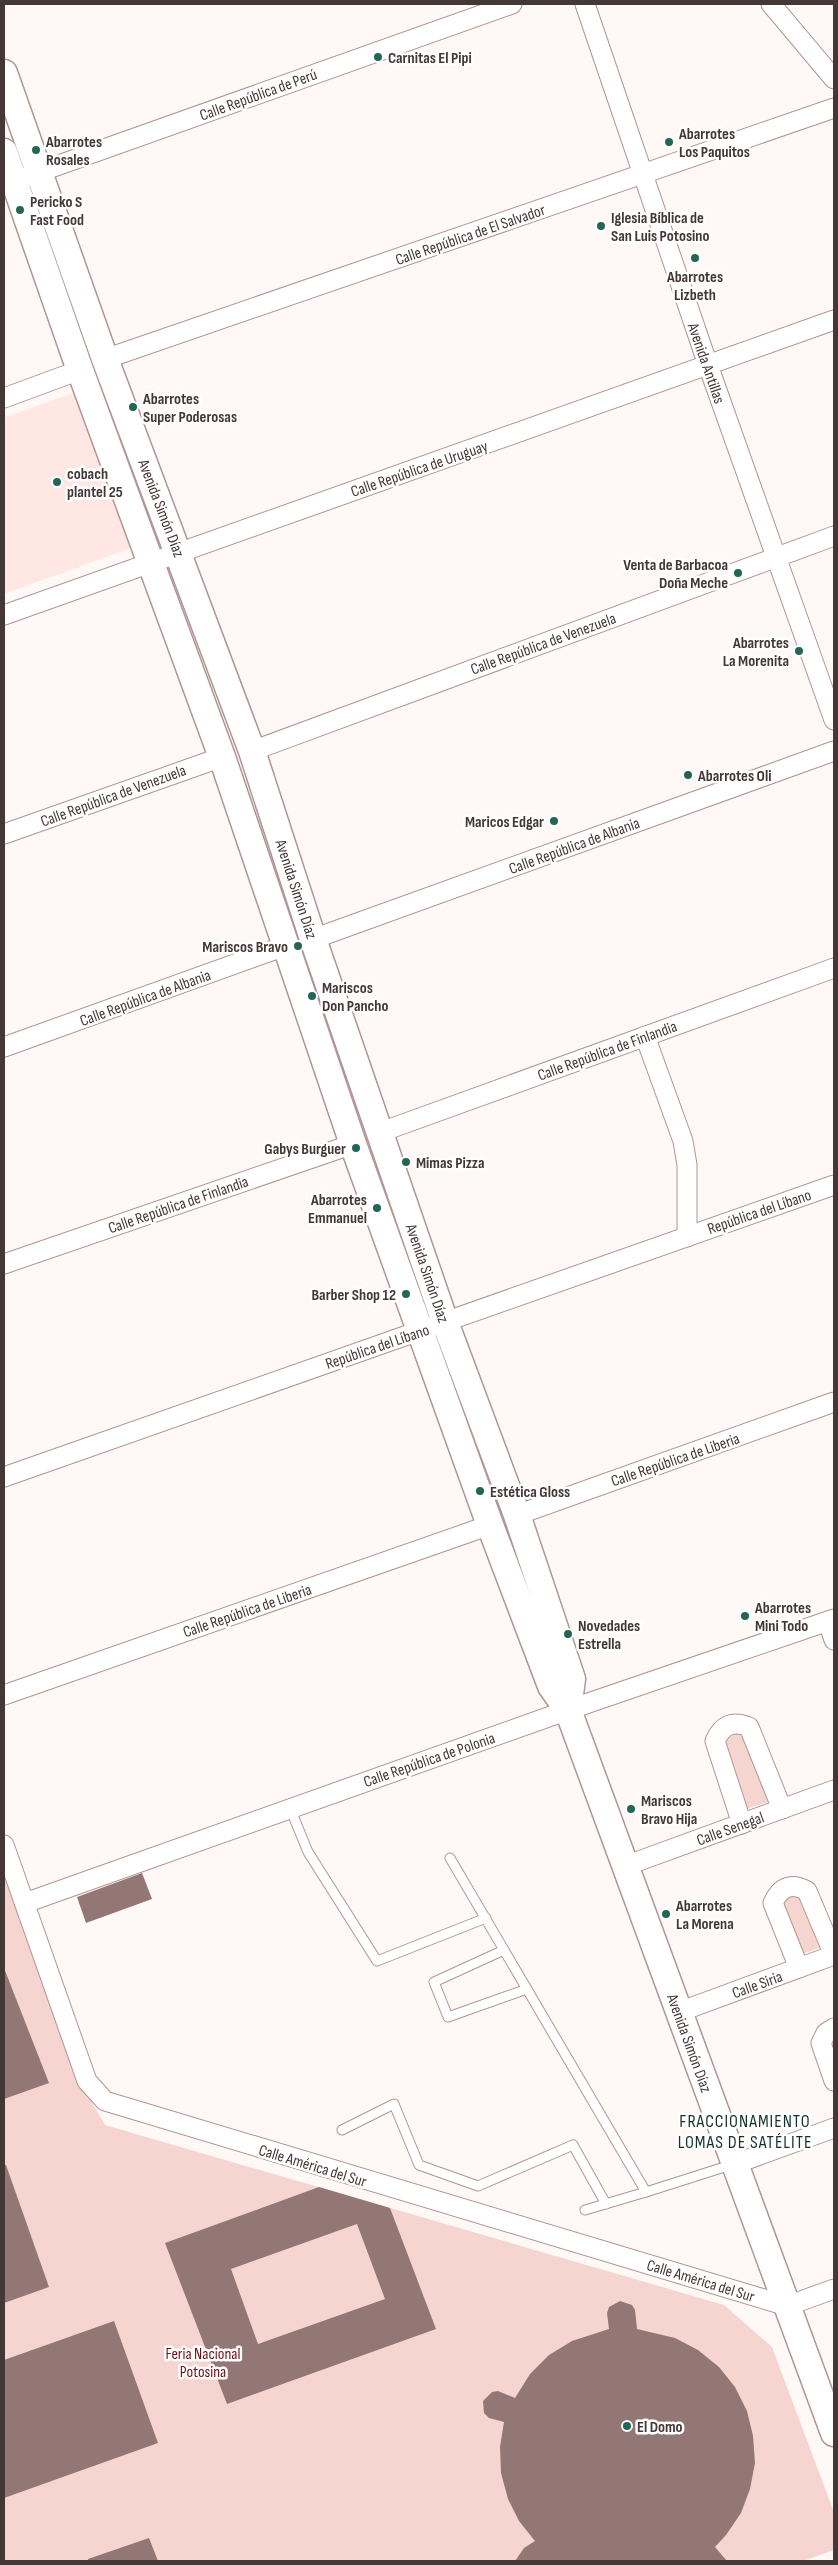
<svg xmlns="http://www.w3.org/2000/svg" width="838" height="2565" font-family="'Sofia Sans Condensed',sans-serif">
<style>
.built{fill:#ffe7e4}
.green{fill:#f6d4d0}
.building{fill:#927774;fill-rule:evenodd}
.lines{fill:none;stroke-linecap:round;stroke-linejoin:round}
.service-casing{stroke:#b19592;stroke-width:11}
.minor-casing{stroke:#b19592;stroke-width:21}
.secondary-casing{stroke:#b19592;stroke-width:29}
.service{stroke:#fff;stroke-width:9}
.minor{stroke:#fff;stroke-width:19}
.secondary{stroke:#fff;stroke-width:26}
.poi-dot{fill:#236657;stroke:#fff;stroke-width:2}
.labels{text-anchor:middle;stroke-width:5;stroke-linejoin:round;paint-order:stroke}
.poi-label{font-size:16px;font-weight:bold;fill:#443837;stroke:#fff;text-anchor:start}
.street-label{font-size:16px;fill:#443837;stroke:#fff}
.park-label{font-size:16px;fill:#6f1013;stroke:#fff}
.neighbourhood-label{font-size:18px;letter-spacing:1px;fill:#12312a;stroke:#fff}
</style>
<rect width="100%" height="100%" fill="#fef8f7"/>
<!-- built -->
<path class="built" d="M 78,391 L 134,547 L 4,594 L 4,418 Z"/>
<!-- green -->
<g class="green">
<path d="M 743,1729 L 771,1801 L 746,1809 L 719,1740 Z"/>
<path d="M 4,1867 L 81,2084 L 105,2125 L 724,2305 L 772,2347 L 834,2512 L 834,2550 L 803,2561 L 4,2561 Z"/>
<path d="M 800,1887 L 822,1947 L 799,1955 L 776,1894 Z"/>
</g>
<!-- building -->
<g class="building">
<path d="M 142,1873 L 152,1899 L 86,1923 L 77,1897 Z"/>
<path d="M 4,1968 L 49,2083 L 4,2099 Z"/>
<path d="M 4,2165 L 6,2165 L 49,2287 L 4,2303 Z"/>
<path d="M 319,2187 L 390,2208 L 436,2329 L 227,2404 L 165,2243 ZM 357,2224 L 385,2299 L 258,2344 L 231,2269 Z"/>
<path d="M 620,2301 L 632,2305 L 635,2310 L 637,2329 L 675,2338 L 698,2350 L 719,2367 L 735,2387 L 747,2411 L 753,2436 L 755,2463 L 750,2489 L 741,2513 L 726,2535 L 715,2547 L 727,2561 L 515,2561 L 524,2548 L 535,2541 L 519,2521 L 508,2499 L 501,2473 L 500,2447 L 504,2422 L 489,2418 L 484,2413 L 483,2401 L 492,2392 L 498,2391 L 515,2398 L 530,2374 L 549,2355 L 572,2341 L 609,2329 L 607,2313 L 609,2307 Z"/>
<path d="M 114,2321 L 158,2443 L 4,2498 L 4,2360 Z"/>
<path d="M 149,2538 L 158,2561 L 88,2561 L 88,2559 Z"/>
</g>
<g class="lines">
<defs>
<g id="service">
<path d="M 290,1808 L 308,1852 L 377,1961 L 486,1918"/>
<path d="M 450,1858 L 646,2192 L 734,2164"/>
<path d="M 504,1950 L 434,1982 L 448,2017 L 527,1989"/>
<path d="M 342,2130 L 394,2104 L 419,2165 L 478,2186 L 573,2145 L 606,2204"/>
<path d="M 585,2210 L 646,2192"/>
</g>
<g id="minor">
<path d="M 585,4 L 708,365 L 834,720"/>
<path d="M 771,4 L 834,79"/>
<path d="M 28,176 L 512,4"/>
<path d="M 105,359 L 834,108"/>
<path d="M 4,398 L 80,370"/>
<path d="M 4,615 L 834,320"/>
<path d="M 252,751 L 834,536"/>
<path d="M 4,834 L 222,757"/>
<path d="M 313,939 L 834,751"/>
<path d="M 645,1036 L 683,1141 L 687,1165 L 687,1237"/>
<path d="M 4,1047 L 285,946"/>
<path d="M 381,1132 L 834,968"/>
<path d="M 4,1264 L 353,1144"/>
<path d="M 4,1477 L 834,1185"/>
<path d="M 517,1515 L 834,1402"/>
<path d="M 828,1621 L 834,1640"/>
<path d="M 4,1695 L 490,1525"/>
<path d="M 742,1824 L 715,1741 C 722,1725 733,1720 749,1727 L 782,1809"/>
<path d="M 4,1845 L 87,2081 L 105,2101 L 787,2306 L 834,2289"/>
<path d="M 625,1866 L 834,1790"/>
<path d="M 25,1903 L 568,1710 L 834,1619"/>
<path d="M 799,1968 L 773,1903 C 780,1887 791,1882 807,1891 L 834,1955"/>
<path d="M 679,2012 L 834,1955"/>
<path d="M 834,2028 L 826,2033 L 821,2043 L 834,2081"/>
<path d="M 735,2164 L 834,2128"/>
</g>
<g id="secondary">
<path d="M 4,73 L 105,359 L 252,751 L 313,939 L 445,1322 L 517,1515 L 572,1679 L 568,1710"/>
<path d="M 4,152 L 80,370 L 222,757 L 353,1144 L 490,1525 L 551,1686 L 568,1710 L 834,2433"/>
</g>
</defs>
<!-- service casing -->
<use href="#service" class="service-casing"/>
<!-- minor casing -->
<use href="#minor" class="minor-casing"/>
<!-- secondary casing -->
<use href="#secondary" class="secondary-casing"/>
<!-- service -->
<use href="#service" class="service"/>
<!-- minor -->
<use href="#minor" class="minor"/>
<!-- secondary -->
<use href="#secondary" class="secondary"/>
</g>
<!-- markers -->
<g class="poi-dot">
<circle cx="378" cy="57" r="5"/>
<circle cx="669" cy="142" r="5"/>
<circle cx="36" cy="150" r="5"/>
<circle cx="20" cy="210" r="5"/>
<circle cx="601" cy="226" r="5"/>
<circle cx="695" cy="258" r="5"/>
<circle cx="133" cy="407" r="5"/>
<circle cx="57" cy="482" r="5"/>
<circle cx="738" cy="573" r="5"/>
<circle cx="799" cy="651" r="5"/>
<circle cx="688" cy="775" r="5"/>
<circle cx="554" cy="821" r="5"/>
<circle cx="298" cy="946" r="5"/>
<circle cx="312" cy="996" r="5"/>
<circle cx="356" cy="1148" r="5"/>
<circle cx="406" cy="1162" r="5"/>
<circle cx="377" cy="1208" r="5"/>
<circle cx="406" cy="1294" r="5"/>
<circle cx="480" cy="1491" r="5"/>
<circle cx="745" cy="1616" r="5"/>
<circle cx="568" cy="1634" r="5"/>
<circle cx="631" cy="1809" r="5"/>
<circle cx="666" cy="1914" r="5"/>
<circle cx="627" cy="2426" r="5"/>
</g>
<g class="labels">
<!-- poi labels -->
<g class="poi-label">
<text x="388" y="63">Carnitas El Pipi</text>
<text x="679" y="139">Abarrotes<tspan x="679" dy="18">Los Paquitos</tspan></text>
<text x="46" y="147">Abarrotes<tspan x="46" dy="18">Rosales</tspan></text>
<text x="30" y="207">Pericko S<tspan x="30" dy="18">Fast Food</tspan></text>
<text x="611" y="223">Iglesia Bíblica de<tspan x="611" dy="18">San Luis Potosino</tspan></text>
<text x="695" y="282" text-anchor="middle">Abarrotes<tspan x="695" dy="18">Lizbeth</tspan></text>
<text x="143" y="404">Abarrotes<tspan x="143" dy="18">Super Poderosas</tspan></text>
<text x="67" y="479">cobach<tspan x="67" dy="18">plantel 25</tspan></text>
<text x="728" y="570" text-anchor="end">Venta de Barbacoa<tspan x="728" dy="18">Doña Meche</tspan></text>
<text x="789" y="648" text-anchor="end">Abarrotes<tspan x="789" dy="18">La Morenita</tspan></text>
<text x="698" y="781">Abarrotes Oli</text>
<text x="544" y="827" text-anchor="end">Maricos Edgar</text>
<text x="288" y="952" text-anchor="end">Mariscos Bravo</text>
<text x="322" y="993">Mariscos<tspan x="322" dy="18">Don Pancho</tspan></text>
<text x="346" y="1154" text-anchor="end">Gabys Burguer</text>
<text x="416" y="1168">Mimas Pizza</text>
<text x="367" y="1205" text-anchor="end">Abarrotes<tspan x="367" dy="18">Emmanuel</tspan></text>
<text x="396" y="1300" text-anchor="end">Barber Shop 12</text>
<text x="490" y="1497">Estética Gloss</text>
<text x="755" y="1613">Abarrotes<tspan x="755" dy="18">Mini Todo</tspan></text>
<text x="578" y="1631">Novedades<tspan x="578" dy="18">Estrella</tspan></text>
<text x="641" y="1806">Mariscos<tspan x="641" dy="18">Bravo Hija</tspan></text>
<text x="676" y="1911">Abarrotes<tspan x="676" dy="18">La Morena</tspan></text>
<text x="637" y="2432">El Domo</text>
</g>
<!-- street labels -->
<g class="street-label">
<text transform="translate(258 94) rotate(-20)" y="6">Calle República de Perú</text>
<text transform="translate(470 234) rotate(-19)" y="6">Calle República de El Salvador</text>
<text transform="translate(707 363) rotate(71)" y="6">Avenida Antillas</text>
<text transform="translate(419 468) rotate(-19)" y="6">Calle República de Uruguay</text>
<text transform="translate(162 508) rotate(69)" y="6">Avenida Simón Díaz</text>
<text transform="translate(543 643) rotate(-20)" y="6">Calle República de Venezuela</text>
<text transform="translate(113 795) rotate(-20)" y="6">Calle República de Venezuela</text>
<text transform="translate(574 845) rotate(-20)" y="6">Calle República de Albania</text>
<text transform="translate(297 889) rotate(72)" y="6">Avenida Simón Díaz</text>
<text transform="translate(145 997) rotate(-20)" y="6">Calle República de Albania</text>
<text transform="translate(607 1050) rotate(-20)" y="6">Calle República de Finlandia</text>
<text transform="translate(178 1204) rotate(-19)" y="6">Calle República de Finlandia</text>
<text transform="translate(759 1211) rotate(-19)" y="6">República del Líbano</text>
<text transform="translate(428 1273) rotate(71)" y="6">Avenida Simón Díaz</text>
<text transform="translate(377 1346) rotate(-19)" y="6">República del Líbano</text>
<text transform="translate(675 1459) rotate(-19)" y="6">Calle República de Liberia</text>
<text transform="translate(247 1610) rotate(-19)" y="6">Calle República de Liberia</text>
<text transform="translate(429 1759) rotate(-19)" y="6">Calle República de Polonia</text>
<text transform="translate(730 1828) rotate(-20)" y="6">Calle Senegal</text>
<text transform="translate(757 1984) rotate(-20)" y="6">Calle Siria</text>
<text transform="translate(690 2043) rotate(70)" y="6">Avenida Simón Díaz</text>
<text transform="translate(313 2165) rotate(17)" y="6">Calle América del Sur</text>
<text transform="translate(701 2280) rotate(17)" y="6">Calle América del Sur</text>
</g>
<!-- park labels -->
<g class="park-label">
<text x="203" y="2359">Feria Nacional<tspan x="203" dy="18">Potosina</tspan></text>
</g>
<!-- neighbourhood labels -->
<g class="neighbourhood-label">
<text x="745" y="2127">FRACCIONAMIENTO<tspan x="745" dy="21">LOMAS DE SATÉLITE</tspan></text>
</g>
</g>
<!-- border -->
<rect width="838" height="2565" fill="none" stroke="#443837" stroke-width="10"/>
</svg>
